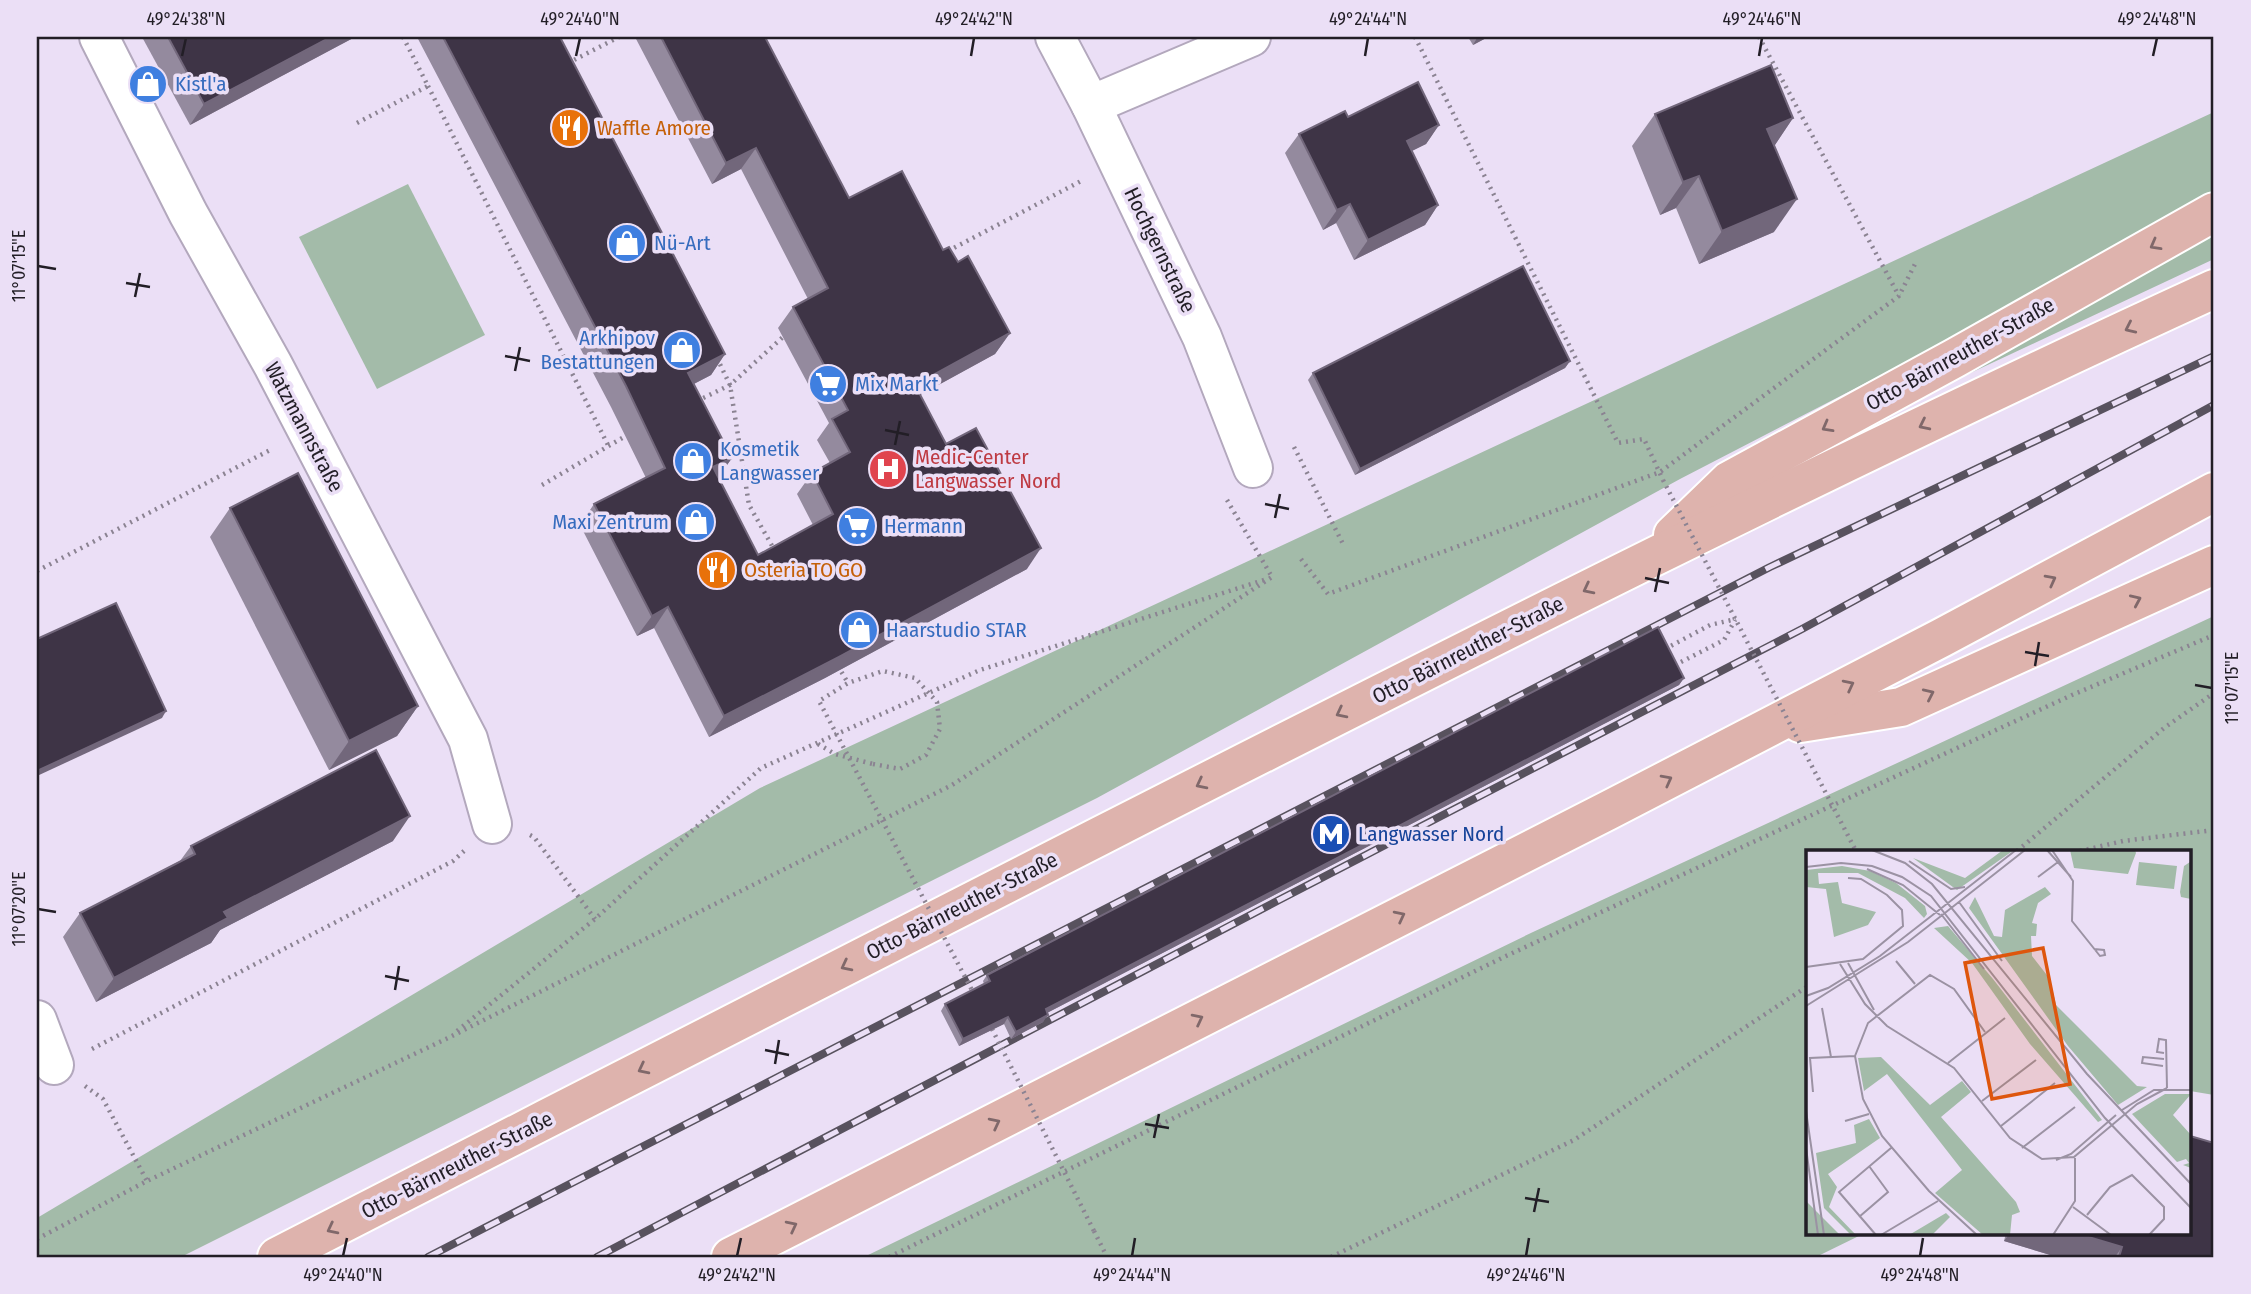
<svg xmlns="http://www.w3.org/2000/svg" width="2251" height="1294" font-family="'Fira Sans Condensed',sans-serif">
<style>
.green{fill:#a3bba9}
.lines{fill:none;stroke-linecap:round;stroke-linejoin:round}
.minor-casing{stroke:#b3a8bd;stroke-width:42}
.major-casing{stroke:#fff;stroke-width:42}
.path{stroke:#8b8392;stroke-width:4.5;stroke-dasharray:2 5;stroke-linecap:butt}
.minor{stroke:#fff;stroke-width:38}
.major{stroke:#deb3ad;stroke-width:38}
.rail-casing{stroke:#58525e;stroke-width:8}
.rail{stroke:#ebdff6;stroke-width:5;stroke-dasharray:16;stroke-linecap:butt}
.path-bridge{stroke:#8b8392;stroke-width:4.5;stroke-dasharray:2 5;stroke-linecap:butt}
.wall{fill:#948a9e}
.shaded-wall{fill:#72677b}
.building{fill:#3e3446;stroke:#72677b;stroke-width:2}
.oneway{stroke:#80686a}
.ticks{fill:none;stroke:#221e26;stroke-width:2.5}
.labels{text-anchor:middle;stroke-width:7;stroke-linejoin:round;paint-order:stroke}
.shop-label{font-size:21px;fill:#366cbe;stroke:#ebdff6;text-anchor:start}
.food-label{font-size:21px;fill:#c56008;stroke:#ebdff6;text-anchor:start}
.street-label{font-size:21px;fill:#221e26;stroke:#ebdff6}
.health-label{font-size:21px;fill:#be3a42;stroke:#ebdff6;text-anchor:start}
.transit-label{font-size:21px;fill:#164399;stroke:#ebdff6;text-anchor:start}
.inset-road{fill:none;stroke:#9b92a3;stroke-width:2}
.view{fill:#de560d;fill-opacity:0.15;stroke:#de560d;stroke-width:3.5}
.inset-edge{fill:none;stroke:#221e26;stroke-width:3.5}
.neatline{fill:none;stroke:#221e26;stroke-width:2.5}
.ticks-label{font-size:18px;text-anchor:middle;fill:#221e26}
</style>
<rect width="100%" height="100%" fill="#ebdff6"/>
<!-- green -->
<g class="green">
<path d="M 2214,112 L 2214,259 L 1915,399 L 1891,370 L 1680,479 L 1097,798 L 181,1257 L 37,1257 L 37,1218 L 760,788 Z"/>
<path d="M 408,184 L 485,335 L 377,389 L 299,237 Z"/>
<path d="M 2214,616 L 2214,1095 L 2190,1091 L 2190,851 L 1808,851 L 1808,1233 L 1865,1233 L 1816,1257 L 864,1257 L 1533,932 Z"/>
</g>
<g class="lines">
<defs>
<g id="minor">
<path d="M 99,37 L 188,213 L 273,365 L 468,739 L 492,824"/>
<path d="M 1055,37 L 1091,105 L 1202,337 L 1253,468"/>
<path d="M 1091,105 L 1251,37"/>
<path d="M 37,1020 L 54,1065"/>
</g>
<g id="major">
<path d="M 1673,535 L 1729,481 L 1955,358 L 2214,212"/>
<path d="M 1800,723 L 1901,707 L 2214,565"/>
<path d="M 277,1257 C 551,1116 826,976 1100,836 C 1469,648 1838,461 2214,289"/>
<path d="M 731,1257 L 1607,811 L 1941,638 L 2214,492"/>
</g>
</defs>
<!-- minor casing -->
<use href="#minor" class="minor-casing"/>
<!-- major casing -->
<use href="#major" class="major-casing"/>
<!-- path -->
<g class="path">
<path d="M 1415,37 L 1618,443 L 1644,439 L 1663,480"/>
<path d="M 1759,37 L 1899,296"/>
<path d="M 568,63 L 619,37"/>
<path d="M 428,86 L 608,445"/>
<path d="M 357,123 L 428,86 L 403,37"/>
<path d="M 948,251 L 1083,180"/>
<path d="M 717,358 L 730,385 L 749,505 L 775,551"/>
<path d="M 697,401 L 730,385 L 783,337"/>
<path d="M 1294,447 L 1343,544"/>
<path d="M 542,485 L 629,434"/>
<path d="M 1227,500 L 1272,577"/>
<path d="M 1301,559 L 1328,594 L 1660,472 L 1899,296 L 1916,262"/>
<path d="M 37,571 L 272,449"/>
<path d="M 1665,649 L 1710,625 L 1736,619"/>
<path d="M 1681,662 L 1724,640 L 1735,620"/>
<path d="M 838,666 L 848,683"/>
<path d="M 818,744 L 835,754 L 873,764"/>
<path d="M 530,835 L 534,837 L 595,919"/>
<path d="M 2017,851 L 2164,728 L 2214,693"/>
<path d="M 2080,851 L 2123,841 L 2214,830"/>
<path d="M 457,1031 L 595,919 L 761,768 L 980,670 L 1264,580"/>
<path d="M 92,1049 L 453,861 L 464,851"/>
<path d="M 85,1086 L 103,1099 L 147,1181"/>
<path d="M 1094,1231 L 1107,1257"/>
<path d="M 37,1239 L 147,1181 L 448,1038 L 952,785 L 1272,577"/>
<path d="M 889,1257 L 1506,956 L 2072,695 L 2214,635"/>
<path d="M 1331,1257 L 1574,1140 L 1808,986"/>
</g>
<!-- minor -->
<use href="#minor" class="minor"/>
<!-- major -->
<use href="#major" class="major"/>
<defs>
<g id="rail">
<path d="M 428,1257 L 1770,567 L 2214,356"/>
<path d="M 597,1257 L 1279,900 L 1802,629 L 2214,405"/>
</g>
</defs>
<!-- rail casing -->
<use href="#rail" class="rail-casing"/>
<!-- rail -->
<use href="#rail" class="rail"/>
<!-- path-bridge -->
<g class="path-bridge">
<path d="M 1663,480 L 1856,851"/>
<path d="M 873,764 L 900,769 L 926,755 L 940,729 L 937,702 L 915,678 L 883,671 L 848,683 L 819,701 L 974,994"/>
<path d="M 992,1029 L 1094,1231"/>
</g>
</g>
<!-- wall -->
<g class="wall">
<path d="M 142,37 L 355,37 L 190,125 Z"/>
<path d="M 417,37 L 560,37 L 725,354 L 711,375 L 694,384 L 732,458 L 718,477 L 758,555 L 813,525 L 797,494 L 812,473 L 830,463 L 817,440 L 829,423 L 778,328 L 793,307 L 808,299 L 741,169 L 712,184 L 635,37 L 765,37 L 849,198 L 943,250 L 958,262 L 1010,333 L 995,354 L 920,395 L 946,444 L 1027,569 L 825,678 L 709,737 L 654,628 L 637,636 L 580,525 L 594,504 L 646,478 L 611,407 Z"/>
<path d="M 1468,37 L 1488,37 L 1473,45 Z"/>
<path d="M 1655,114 L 1793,118 L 1774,146 L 1774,232 L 1699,264 L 1676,208 L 1660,215 L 1632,146 Z"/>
<path d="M 1348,117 L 1439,125 L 1426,144 L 1412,151 L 1438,205 L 1425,225 L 1354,260 L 1336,223 L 1323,230 L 1285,153 L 1299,134 Z"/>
<path d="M 1570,361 L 1565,368 L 1355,475 L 1308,380 L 1313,373 Z"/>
<path d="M 230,508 L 418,706 L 397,736 L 329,770 L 210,537 Z"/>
<path d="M 1684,678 L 1679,685 L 1047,1013 L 1043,1022 L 1011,1039 L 1004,1024 L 959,1046 L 941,1011 L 945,1004 L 984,984 L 983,981 L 987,975 Z"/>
<path d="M 393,841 L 220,930 L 211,943 L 96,1002 L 63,937 L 80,913 L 180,861 L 191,846 Z"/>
<path d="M 2006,1233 L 2190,1233 L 2214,1257 L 2057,1257 L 2004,1241 Z"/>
</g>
<!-- shaded-wall -->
<g class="shaded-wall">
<path d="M 331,37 L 355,37 L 190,125 L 204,104 Z"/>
<path d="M 1480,37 L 1488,37 L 1473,45 L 1477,38 Z"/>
<path d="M 1793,118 L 1771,151 L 1767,129 Z"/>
<path d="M 1439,125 L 1426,144 L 1393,160 L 1407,141 Z"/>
<path d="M 756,148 L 741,169 L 712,184 L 726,163 Z"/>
<path d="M 1699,176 L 1676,208 L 1660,215 L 1683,182 Z"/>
<path d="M 1797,199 L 1774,232 L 1699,264 L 1722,231 Z"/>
<path d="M 1350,204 L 1336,223 L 1323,230 L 1337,210 Z"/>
<path d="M 1438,205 L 1425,225 L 1354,260 L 1368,240 Z"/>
<path d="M 1010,333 L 995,354 L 900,406 L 915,385 Z"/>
<path d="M 725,354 L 711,375 L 674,394 L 688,373 Z"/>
<path d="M 1570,361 L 1565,368 L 1355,475 L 1360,469 Z"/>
<path d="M 732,458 L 717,479 L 713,467 Z"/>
<path d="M 1041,548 L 1027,569 L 825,678 L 709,737 L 724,716 Z"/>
<path d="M 668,607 L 654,628 L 637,636 L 652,616 Z"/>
<path d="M 1684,678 L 1679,685 L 1041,1016 L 1046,1009 Z"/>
<path d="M 418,706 L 397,736 L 329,770 L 349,741 Z"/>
<path d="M 166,711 L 162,718 L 37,776 L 37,771 Z"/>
<path d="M 410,816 L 393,841 L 220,930 L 211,943 L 96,1002 L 114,978 L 224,912 Z"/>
<path d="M 1048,1015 L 1043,1022 L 1011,1039 L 1016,1032 Z"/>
<path d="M 1008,1017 L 1004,1024 L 959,1046 L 963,1039 Z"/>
<path d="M 2010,1233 L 2075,1233 L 2122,1247 L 2115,1257 L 2057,1257 L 2004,1241 Z"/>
</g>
<!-- building -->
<g class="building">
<path d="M 168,37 L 331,37 L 204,104 Z"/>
<path d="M 443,37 L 560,37 L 725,354 L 688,373 L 732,458 L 713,467 L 758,555 L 833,514 L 812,473 L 850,452 L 832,419 L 848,410 L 793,307 L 828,288 L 756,148 L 726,163 L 661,37 L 765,37 L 849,198 L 902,171 L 943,250 L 949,247 L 958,262 L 968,256 L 1010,333 L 915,385 L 946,444 L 976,428 L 1041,548 L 839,657 L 724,716 L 668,607 L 652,616 L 594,504 L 665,468 L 626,386 Z"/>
<path d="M 1771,65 L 1793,118 L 1767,129 L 1797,199 L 1722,231 L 1699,176 L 1683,182 L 1655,114 Z"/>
<path d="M 1418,82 L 1439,125 L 1407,141 L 1438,205 L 1368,240 L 1350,204 L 1337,210 L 1299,134 L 1345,111 L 1348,117 Z"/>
<path d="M 1523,266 L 1570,361 L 1360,469 L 1313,373 Z"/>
<path d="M 298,473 L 418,706 L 349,741 L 230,508 Z"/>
<path d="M 116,603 L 166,711 L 37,771 L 37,639 Z"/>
<path d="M 1658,627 L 1684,678 L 1046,1009 L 1048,1015 L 1016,1032 L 1008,1017 L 963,1039 L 945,1004 L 990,981 L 987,975 Z"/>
<path d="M 376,750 L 410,816 L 224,912 L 228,918 L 114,978 L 80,913 L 195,854 L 191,846 Z"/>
<path d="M 2190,1136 L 2214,1143 L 2214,1257 L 2119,1257 L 2122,1247 L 2075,1233 L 2190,1233 Z"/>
</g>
<!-- one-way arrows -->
<defs><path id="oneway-chevron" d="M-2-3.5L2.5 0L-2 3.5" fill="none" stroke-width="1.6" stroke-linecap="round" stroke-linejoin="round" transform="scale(1.75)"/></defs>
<g class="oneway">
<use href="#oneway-chevron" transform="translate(2155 245) rotate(151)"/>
<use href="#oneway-chevron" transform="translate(2130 328) rotate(155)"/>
<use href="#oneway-chevron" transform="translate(1924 425) rotate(154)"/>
<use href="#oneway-chevron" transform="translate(1827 427) rotate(151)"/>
<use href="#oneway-chevron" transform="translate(2051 580) rotate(-28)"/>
<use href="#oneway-chevron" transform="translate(1588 589) rotate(153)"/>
<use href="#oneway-chevron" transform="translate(2136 600) rotate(-24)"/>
<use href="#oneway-chevron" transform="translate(1849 685) rotate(-27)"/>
<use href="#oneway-chevron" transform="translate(1929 694) rotate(-25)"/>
<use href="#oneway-chevron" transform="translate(1341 713) rotate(153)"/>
<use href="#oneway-chevron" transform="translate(1667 780) rotate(-28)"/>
<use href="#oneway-chevron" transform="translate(1201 784) rotate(153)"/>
<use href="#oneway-chevron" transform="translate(1400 916) rotate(-27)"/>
<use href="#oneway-chevron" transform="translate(846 966) rotate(153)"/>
<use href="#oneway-chevron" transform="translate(1198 1019) rotate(-27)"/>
<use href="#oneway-chevron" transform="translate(643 1069) rotate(153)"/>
<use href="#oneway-chevron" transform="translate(995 1123) rotate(-27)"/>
<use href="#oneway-chevron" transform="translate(792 1226) rotate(-27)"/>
<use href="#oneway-chevron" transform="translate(332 1229) rotate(153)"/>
</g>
<!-- ticks -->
<path class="ticks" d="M 182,56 L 186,38M 576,56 L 580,38M 971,56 L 974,38M 1365,56 L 1368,38M 1759,56 L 1762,38M 2153,56 L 2157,38M 38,266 L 56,269M 126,283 L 150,287M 135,297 L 140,273M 505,356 L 530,361M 515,371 L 520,347M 885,430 L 909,435M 895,445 L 900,421M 1265,504 L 1289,509M 1275,518 L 1280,494M 1645,578 L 1669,583M 1655,592 L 1660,568M 2025,652 L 2049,656M 2035,666 L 2039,642M 2195,685 L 2212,688M 38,909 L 56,912M 385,976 L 409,981M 395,990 L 399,966M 765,1050 L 789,1055M 775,1064 L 779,1040M 1145,1124 L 1169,1128M 1154,1138 L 1159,1114M 1525,1198 L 1549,1202M 1534,1212 L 1539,1188M 343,1256 L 347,1238M 737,1256 L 741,1238M 1132,1256 L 1135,1238M 1526,1256 L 1529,1238M 1920,1256 L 1923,1238"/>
<!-- icons -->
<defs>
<symbol id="shop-disc" viewBox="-11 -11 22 22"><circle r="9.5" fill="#3f7fe0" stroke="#ebdff6"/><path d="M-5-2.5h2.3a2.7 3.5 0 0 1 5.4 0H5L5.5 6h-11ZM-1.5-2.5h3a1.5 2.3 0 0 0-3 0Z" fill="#fff"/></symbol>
<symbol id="restaurant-disc" viewBox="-11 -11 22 22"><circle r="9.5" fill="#e8710a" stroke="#ebdff6"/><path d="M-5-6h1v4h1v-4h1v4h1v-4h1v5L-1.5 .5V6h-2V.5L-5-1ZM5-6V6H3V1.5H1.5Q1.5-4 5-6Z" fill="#fff"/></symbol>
<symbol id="supermarket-disc" viewBox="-11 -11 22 22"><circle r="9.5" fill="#3f7fe0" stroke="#ebdff6"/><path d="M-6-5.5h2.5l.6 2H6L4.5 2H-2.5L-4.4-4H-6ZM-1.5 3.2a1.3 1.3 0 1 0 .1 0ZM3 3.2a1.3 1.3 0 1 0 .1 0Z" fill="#fff"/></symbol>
<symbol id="hospital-disc" viewBox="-11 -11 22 22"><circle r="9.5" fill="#e0444e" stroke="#ebdff6"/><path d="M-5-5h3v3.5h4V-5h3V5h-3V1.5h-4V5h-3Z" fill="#fff"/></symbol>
<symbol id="metro-disc" viewBox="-11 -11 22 22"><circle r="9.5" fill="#1a4fb4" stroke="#ebdff6"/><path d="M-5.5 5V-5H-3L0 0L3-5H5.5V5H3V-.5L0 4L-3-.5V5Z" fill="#fff"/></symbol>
</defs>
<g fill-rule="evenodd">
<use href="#shop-disc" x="126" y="62" width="44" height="44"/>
<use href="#restaurant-disc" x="548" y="106" width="44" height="44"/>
<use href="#shop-disc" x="605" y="221" width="44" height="44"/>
<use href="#shop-disc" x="660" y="328" width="44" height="44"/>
<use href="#supermarket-disc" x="806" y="362" width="44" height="44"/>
<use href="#shop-disc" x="671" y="439" width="44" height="44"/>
<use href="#hospital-disc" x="866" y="447" width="44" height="44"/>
<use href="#shop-disc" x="674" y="500" width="44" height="44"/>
<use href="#supermarket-disc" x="835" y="504" width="44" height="44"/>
<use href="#restaurant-disc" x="695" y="548" width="44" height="44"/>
<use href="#shop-disc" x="837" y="608" width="44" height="44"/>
<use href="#metro-disc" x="1309" y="812" width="44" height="44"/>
</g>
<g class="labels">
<!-- shop labels -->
<g class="shop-label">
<text x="175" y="91">Kistl'a</text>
<text x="654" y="250">Nü-Art</text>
<text x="655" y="345" text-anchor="end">Arkhipov<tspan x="655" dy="24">Bestattungen</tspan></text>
<text x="855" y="391">Mix Markt</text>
<text x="720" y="456">Kosmetik<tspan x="720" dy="24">Langwasser</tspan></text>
<text x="669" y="529" text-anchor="end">Maxi Zentrum</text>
<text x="884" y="533">Hermann</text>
<text x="886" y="637">Haarstudio STAR</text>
</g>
<!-- food labels -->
<g class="food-label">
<text x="597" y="135">Waffle Amore</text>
<text x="744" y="577">Osteria TO GO</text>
</g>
<!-- street labels -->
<g class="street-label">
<text transform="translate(1160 250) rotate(64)" y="7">Hochgernstraße</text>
<text transform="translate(1960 354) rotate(-29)" y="7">Otto-Bärnreuther-Straße</text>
<text transform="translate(304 427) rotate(62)" y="7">Watzmannstraße</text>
<text transform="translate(1468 650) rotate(-27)" y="7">Otto-Bärnreuther-Straße</text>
<text transform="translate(962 906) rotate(-27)" y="7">Otto-Bärnreuther-Straße</text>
<text transform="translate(457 1165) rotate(-27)" y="7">Otto-Bärnreuther-Straße</text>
</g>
<!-- health labels -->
<g class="health-label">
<text x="915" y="464">Medic-Center<tspan x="915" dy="24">Langwasser Nord</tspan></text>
</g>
<!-- transit labels -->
<g class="transit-label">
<text x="1358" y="841">Langwasser Nord</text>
</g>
</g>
<!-- overview -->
<g transform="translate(1806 850)">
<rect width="385" height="385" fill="#ebdff6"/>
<path d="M 197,0 L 208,0 L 151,40 L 107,8 L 159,28 ZM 264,0 L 329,0 L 330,3 L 322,24 L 268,18 ZM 333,12 L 371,16 L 368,39 L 330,35 ZM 384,12 L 385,13 L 385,62 L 385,49 L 375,47 L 374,42 L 378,16 ZM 36,16 L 64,21 L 90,33 L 119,56 L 121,64 L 118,68 L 99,48 L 52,23 L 12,23 L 13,34 L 32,32 L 36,53 L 70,62 L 62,75 L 28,87 L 20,39 L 0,37 L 0,20 ZM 239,37 L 245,44 L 232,53 L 226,73 L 231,74 L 230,86 L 225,86 L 226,106 L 244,129 L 250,155 L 331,236 L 341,237 L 312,255 L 262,196 L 163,58 L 169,47 L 188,86 L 196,87 L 199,60 ZM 142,76 L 187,129 L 296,270 L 292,272 L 224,194 L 166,113 L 128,78 ZM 75,207 L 124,255 L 156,231 L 165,242 L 135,267 L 210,352 L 214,362 L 206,365 L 204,385 L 177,385 L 129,343 L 156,320 L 81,224 L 58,241 L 52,208 ZM 359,244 L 385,244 L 367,265 L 385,285 L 385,318 L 377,315 L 383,313 L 380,309 L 371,312 L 326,264 ZM 63,269 L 74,288 L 22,324 L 31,337 L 23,357 L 50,385 L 45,385 L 18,358 L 10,303 L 50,293 L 48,275 ZM 0,351 L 34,385 L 0,385 ZM 140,363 L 144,367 L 126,385 L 103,385 Z" fill="#a3bba9"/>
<path class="inset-road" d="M 66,0 L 99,13 L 126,34 L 281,224 L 385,334M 241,0 L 265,27M 246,0 L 267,31 L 266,71 L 294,106 L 299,105 L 298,100 L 288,99M 103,11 L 145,39 L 159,37M 0,17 L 35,13 L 66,16 L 96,27 L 125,46 L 299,268 L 385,358M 61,19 L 97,35 L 134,65M 232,27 L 252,12M 153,52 L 196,111M 135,64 L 178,119M 90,111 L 109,134M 42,113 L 68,160M 34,114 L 59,154 L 81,176 L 148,218 L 204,288 L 236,309 L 268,307 L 331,254 L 361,238M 0,117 L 57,109 L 97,76 L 96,60 L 81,45 L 55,29 L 42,28M 0,146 L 22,138 L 74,106 L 210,0M 0,156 L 102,92 L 219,0M 16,158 L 25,207M 358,203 L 351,202 L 353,189 L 360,190 L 361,238M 142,213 L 199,168M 357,216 L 336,213 L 337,207 L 358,209M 7,242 L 4,208 L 49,206M 176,251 L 230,210M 316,260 L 348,240 L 385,240M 0,261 L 18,385M 39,271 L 63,264M 195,276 L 249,233M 0,298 L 12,385M 216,298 L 269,257M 250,310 L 265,304 L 310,265M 267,357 L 305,385M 281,365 L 304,337 L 326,325 L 358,357 L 358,369 L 343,385M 53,367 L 82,342 L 63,316M 70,385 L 33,342 L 85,298M 75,385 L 132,351M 171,385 L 123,341 L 76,286 L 57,249 L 49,206 L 62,173 L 124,125 L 148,139 L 179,182M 247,385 L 269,351 L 269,308"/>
<path class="view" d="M 237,98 L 264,234 L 186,249 L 159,113 Z"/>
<rect width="385" height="385" class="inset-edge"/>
</g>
<!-- border -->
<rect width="2251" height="1294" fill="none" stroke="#ebdff6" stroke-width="77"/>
<rect x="38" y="38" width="2174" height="1218" class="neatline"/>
<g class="ticks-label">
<text x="186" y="25">49°24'38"N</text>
<text x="580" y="25">49°24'40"N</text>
<text x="974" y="25">49°24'42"N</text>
<text x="1368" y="25">49°24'44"N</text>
<text x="1762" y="25">49°24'46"N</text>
<text x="2157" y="25">49°24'48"N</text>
<text transform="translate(19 266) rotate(-90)" y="6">11°07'15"E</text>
<text transform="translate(2232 688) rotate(-90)" y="6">11°07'15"E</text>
<text transform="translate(19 909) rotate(-90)" y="6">11°07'20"E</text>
<text x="343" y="1281">49°24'40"N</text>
<text x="737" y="1281">49°24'42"N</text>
<text x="1132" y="1281">49°24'44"N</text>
<text x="1526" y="1281">49°24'46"N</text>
<text x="1920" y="1281">49°24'48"N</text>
</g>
</svg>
